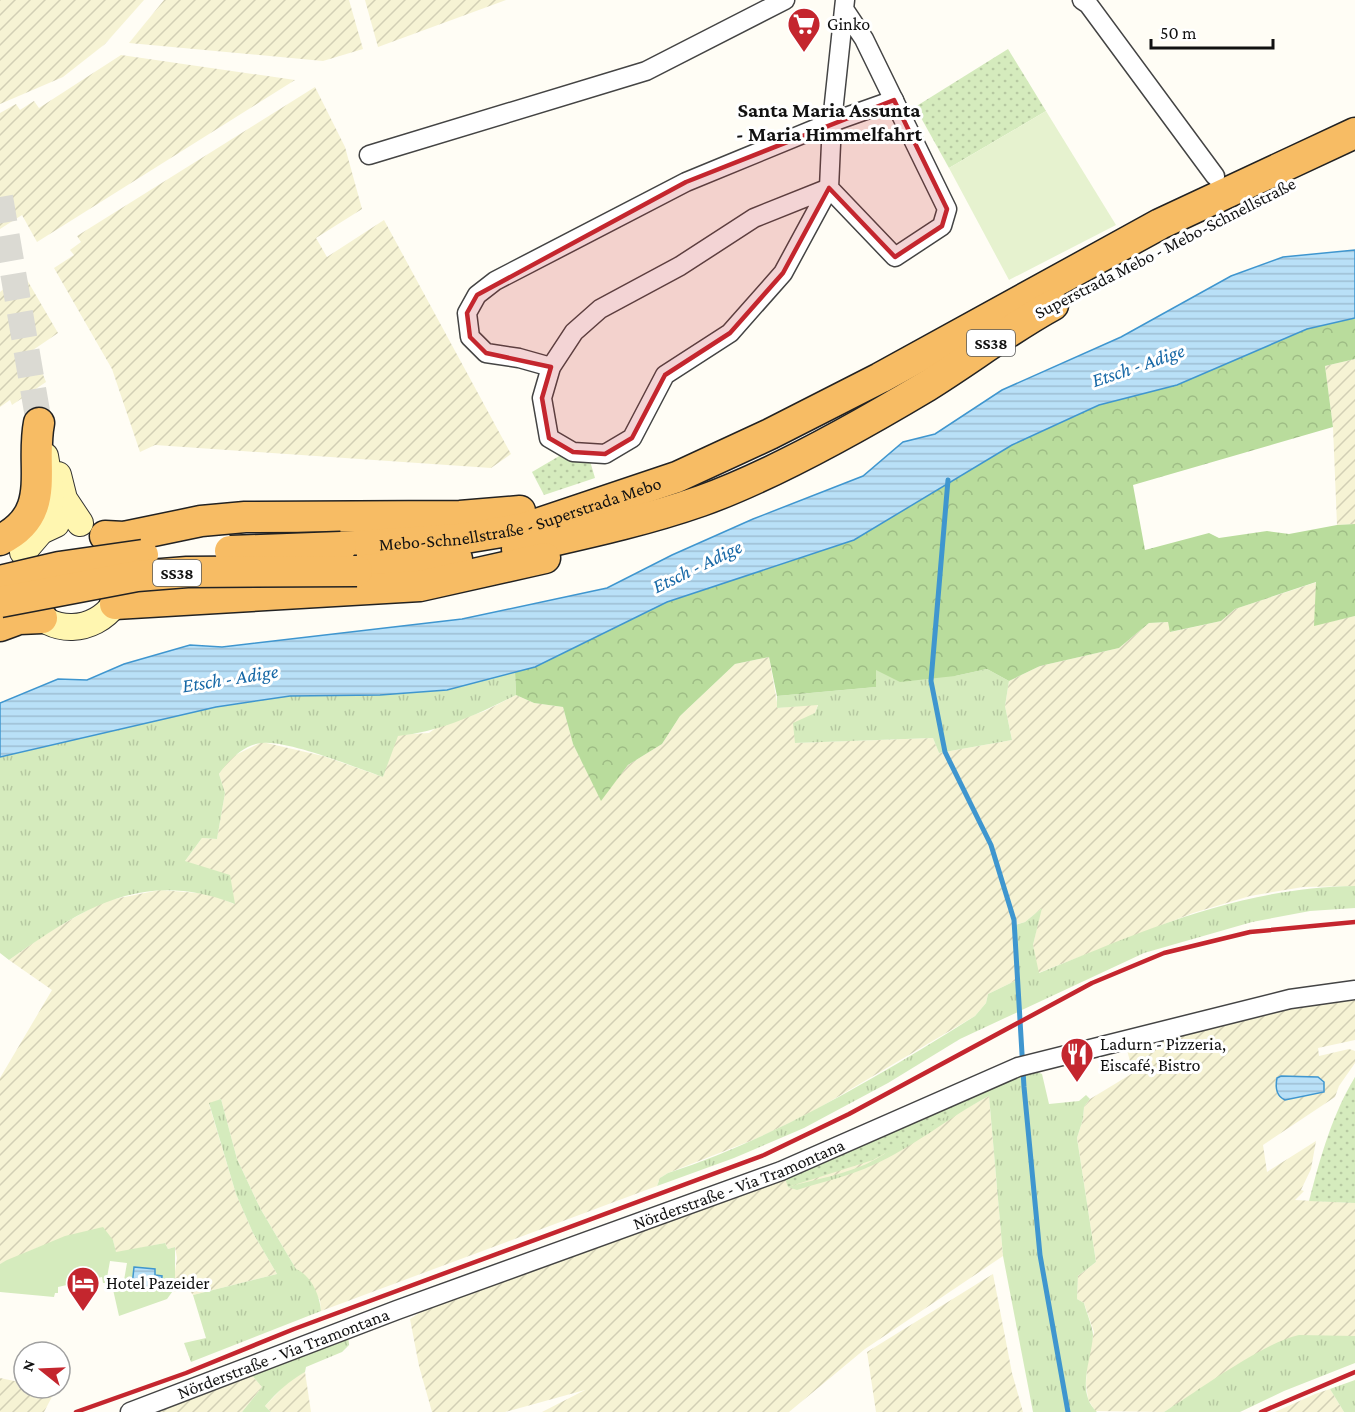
<svg xmlns="http://www.w3.org/2000/svg" width="1355" height="1412" font-family="'Crimson Pro',serif">
<style>
.farmland{fill:url(#farmland-furrows)}
.grass{fill:url(#grass-tufts)}
.forest{fill:url(#forest-crowns)}
.park{fill:url(#park-dots)}
.garden{fill:#d5ebbd}
.pitch{fill:#e6f2cf}
.water{fill:url(#water-rules);stroke:#3f96cf;stroke-width:1.5}
.lines{fill:none;stroke-linecap:round;stroke-linejoin:round}
.stream{stroke:#3f96cf;stroke-width:5}
.secondary-tunnel{stroke:#dbdad3;stroke-width:26;stroke-dasharray:26 13;stroke-linecap:butt}
.minor-casing{stroke:#444;stroke-width:21}
.secondary-casing{stroke:#333;stroke-width:28}
.trunk-casing{stroke:#222;stroke-width:33}
.minor{stroke:#fff;stroke-width:18}
.secondary{stroke:#fff6b0;stroke-width:26}
.trunk{stroke:#f7bc64;stroke-width:30}
.rail{stroke:#c4262e;stroke-width:4.5}
.trunk-bridge-casing{stroke:#222;stroke-width:33;stroke-linecap:butt}
.trunk-bridge{stroke:#f7bc64;stroke-width:30}
.marked{fill:#c4262e;fill-opacity:0.2;stroke:#c4262e;stroke-width:4.5;stroke-linejoin:round}
.labels{text-anchor:middle;stroke-width:6;stroke-linejoin:round;paint-order:stroke}
.shield{fill:#fff;stroke:#585858;stroke-width:1.5}
.shield-label{font-size:16px;font-weight:bold;fill:#111}
.poi-label{font-size:18px;fill:#111;stroke:#fff;text-anchor:start}
.street-label{font-size:18px;fill:#111;stroke:#fff}
.water-label{font-size:20px;font-style:italic;fill:#1768a6;stroke:#fff}
.quarter-label{font-size:21px;font-weight:bold;fill:#111;stroke:#fff}
</style>
<defs>
<pattern id="farmland-furrows" width="10" height="10" patternUnits="userSpaceOnUse" patternTransform="scale(1.5)"><rect width="10" height="10" fill="#f6f3d4"/><path d="M-1 1l2-2M0 10L10 0M9 11l2-2" fill="none" stroke="#d2cfb5"/></pattern>
<pattern id="grass-tufts" width="24" height="20" patternUnits="userSpaceOnUse" patternTransform="scale(1.5)"><rect width="24" height="20" fill="#d5ebbd"/><path d="M3 7l-1-3M5 7V3M7 7l1-3M15 17l-1-3M17 17v-4M19 17l1-3" fill="none" stroke="#b6c8a1"/></pattern>
<pattern id="forest-crowns" width="20" height="18" patternUnits="userSpaceOnUse" patternTransform="scale(1.5)"><rect width="20" height="18" fill="#b9dc9c"/><path d="M2 6a3 3 0 1 1 6 0M12 15a3 3 0 1 1 6 0" fill="none" stroke="#9ebc85"/></pattern>
<pattern id="park-dots" width="8" height="8" patternUnits="userSpaceOnUse" patternTransform="scale(1.5)"><rect width="8" height="8" fill="#d5ebbd"/><path d="M2 2h.1M6 6h.1" fill="none" stroke="#b6c8a1" stroke-width="1.8" stroke-linecap="round"/></pattern>
<pattern id="water-rules" width="6" height="5" patternUnits="userSpaceOnUse" patternTransform="scale(1.5)"><rect width="6" height="5" fill="#b9e0f7"/><path d="M0 2.5h6" fill="none" stroke="#9ebfd3"/></pattern>
</defs>
<rect width="100%" height="100%" fill="#fffdf5"/>
<!-- farmland -->
<g class="farmland">
<path d="M 0,0 L 144,0 L 105,44 L 63,77 L 0,104 Z"/>
<path d="M 164,0 L 349,0 L 363,49 L 323,61 L 129,43 Z"/>
<path d="M 365,0 L 506,0 L 378,47 Z"/>
<path d="M 121,55 L 295,80 L 37,242 L 22,215 L 0,229 L 0,113 L 16,104 L 20,110 L 34,101 L 39,108 Z"/>
<path d="M 315,87 L 345,147 L 362,209 L 316,238 L 327,257 L 384,220 L 511,454 L 491,468 L 155,445 L 140,452 L 112,369 L 54,268 L 74,255 L 70,250 L 81,242 L 77,236 Z"/>
<path d="M 23,273 L 58,333 L 33,350 L 46,382 L 12,405 L 10,400 L 0,407 L 0,292 Z"/>
<path d="M 1355,359 L 1355,524 L 1337,525 L 1333,427 L 1325,366 Z"/>
<path d="M 1317,582 L 1315,625 L 1355,616 L 1355,886 L 1303,887 L 1250,896 L 1193,913 L 1038,973 L 1033,945 L 1041,909 L 1025,922 L 1014,925 L 1017,980 L 988,994 L 986,1003 L 975,1016 L 812,1112 L 758,1138 L 668,1173 L 660,1178 L 657,1186 L 321,1311 L 320,1300 L 296,1269 L 260,1208 L 237,1159 L 221,1099 L 209,1104 L 236,1194 L 253,1233 L 277,1274 L 193,1295 L 189,1290 L 172,1292 L 177,1258 L 175,1247 L 168,1249 L 165,1243 L 116,1253 L 113,1240 L 39,1247 L 0,1264 L 0,1078 L 52,990 L 9,960 L 47,933 L 104,901 L 160,890 L 210,894 L 234,904 L 185,861 L 202,838 L 217,839 L 225,793 L 219,774 L 229,758 L 262,742 L 323,756 L 383,777 L 397,735 L 429,733 L 437,727 L 485,711 L 516,695 L 534,703 L 563,707 L 573,744 L 601,800 L 628,765 L 662,744 L 680,716 L 735,664 L 769,657 L 778,708 L 818,704 L 815,713 L 805,720 L 795,743 L 933,738 L 939,753 L 1012,740 L 1005,706 L 1009,681 L 1040,666 L 1119,648 L 1149,623 L 1168,622 L 1171,632 L 1221,621 L 1235,609 Z"/>
<path d="M 1355,997 L 1355,1040 L 1318,1048 L 1319,1056 L 1349,1049 L 1355,1051 L 1355,1063 L 1339,1086 L 1335,1097 L 1263,1145 L 1267,1172 L 1316,1141 L 1311,1169 L 1301,1190 L 1304,1191 L 1295,1200 L 1355,1203 L 1355,1336 L 1340,1337 L 1246,1361 L 1164,1412 L 1095,1411 L 1088,1399 L 1086,1384 L 1087,1364 L 1094,1332 L 1084,1303 L 1077,1299 L 1078,1276 L 1096,1262 L 1077,1138 L 1083,1119 L 1084,1107 L 1090,1099 L 1133,1073 L 1127,1050 L 1136,1045 L 1292,1007 Z"/>
<path d="M 989,1096 L 1003,1256 L 865,1349 L 789,1412 L 542,1412 L 585,1390 L 505,1412 L 432,1412 L 419,1366 L 410,1319 L 419,1313 L 550,1261 L 961,1111 Z"/>
<path d="M 993,1274 L 1012,1373 L 1023,1412 L 876,1412 L 867,1352 Z"/>
<path d="M 305,1372 L 311,1412 L 271,1412 L 265,1406 L 290,1380 Z"/>
<path d="M 250,1373 L 262,1387 L 242,1412 L 154,1412 Z"/>
<path d="M 0,1378 L 24,1383 L 24,1388 L 56,1389 L 44,1412 L 0,1412 Z"/>
<path d="M 1330,1389 L 1344,1412 L 1275,1412 L 1315,1394 Z"/>
</g>
<!-- grass -->
<g class="grass">
<path d="M 876,669 L 955,676 L 987,669 L 1009,681 L 1005,706 L 1012,740 L 939,753 L 933,738 L 795,743 L 793,723 L 815,713 L 818,705 L 777,708 L 777,696 L 876,687 Z"/>
<path d="M 515,672 L 516,695 C 479,714 439,732 398,736 L 383,777 C 357,768 288,740 262,743 C 244,744 228,761 219,774 L 225,793 L 217,839 L 202,838 L 185,861 L 230,875 L 235,904 C 143,868 83,908 9,960 L 0,953 L 0,757 L 216,707 L 290,696 L 380,695 L 447,690 Z"/>
<path d="M 1355,886 L 1355,908 L 1310,911 L 1252,922 L 1144,953 L 960,1039 L 888,1083 L 804,1128 L 734,1158 L 657,1186 L 660,1178 L 668,1173 C 778,1137 877,1077 975,1016 L 986,1003 L 988,994 L 1017,980 L 1015,925 L 1025,922 L 1042,908 L 1033,945 L 1039,973 C 1146,930 1237,888 1355,886 Z"/>
<path d="M 1037,1072 L 1042,1074 L 1049,1104 L 1079,1101 L 1086,1095 L 1090,1099 L 1084,1107 L 1083,1119 L 1077,1138 L 1096,1262 L 1078,1276 L 1077,1299 L 1084,1303 C 1086,1311 1093,1328 1093,1335 C 1092,1359 1075,1392 1097,1412 L 1033,1412 L 1003,1256 L 989,1096 C 949,1117 914,1147 873,1165 C 849,1176 822,1182 797,1190 L 788,1187 C 816,1179 850,1174 876,1159 C 926,1129 977,1079 1037,1072 Z"/>
<path d="M 221,1099 L 237,1159 L 260,1208 L 296,1269 C 311,1275 320,1296 321,1311 L 191,1362 L 184,1343 L 206,1338 L 193,1295 L 277,1274 L 253,1233 L 236,1194 L 209,1103 Z"/>
<path d="M 1299,1335 L 1355,1336 L 1355,1363 L 1284,1391 L 1240,1412 L 1164,1412 C 1198,1391 1262,1343 1299,1335 Z"/>
<path d="M 348,1336 L 349,1345 L 342,1352 L 306,1367 L 305,1372 C 289,1381 277,1392 265,1406 L 271,1412 L 242,1412 L 262,1387 L 250,1373 Z"/>
<path d="M 1355,1380 L 1355,1412 L 1344,1412 L 1330,1389 Z"/>
</g>
<!-- forest -->
<path class="forest" d="M 1355,318 L 1355,359 L 1325,366 L 1333,427 L 1133,485 L 1145,550 L 1209,533 L 1219,538 L 1267,531 L 1289,534 L 1337,525 L 1355,524 L 1355,616 L 1314,626 L 1316,582 L 1235,609 L 1221,621 L 1170,632 L 1168,622 L 1149,623 L 1119,648 L 1040,666 L 1009,681 L 987,669 L 955,676 L 900,682 L 876,670 L 876,687 L 777,696 L 769,657 L 735,664 L 680,716 L 662,744 L 628,765 L 601,801 L 573,744 L 563,707 L 534,703 L 516,695 L 515,672 L 535,667 L 666,602 L 854,540 L 1012,445 L 1099,405 L 1177,385 L 1307,329 Z"/>
<!-- park -->
<g class="park">
<path d="M 1008,49 L 1046,111 L 949,168 L 915,107 Z"/>
<path d="M 561,455 L 590,461 L 595,478 L 544,495 L 532,472 Z"/>
<path d="M 1355,1077 L 1355,1203 L 1309,1201 C 1320,1158 1332,1115 1355,1077 Z"/>
<path d="M 988,1088 L 915,1137 L 873,1160 L 788,1187 L 784,1176 Z"/>
</g>
<!-- garden -->
<path class="garden" d="M 103,1227 L 113,1240 L 116,1252 L 165,1243 L 168,1249 L 175,1247 L 175,1288 L 167,1299 L 119,1316 L 112,1285 L 123,1286 L 127,1263 L 110,1261 L 106,1283 L 103,1283 L 102,1277 L 58,1287 L 58,1293 L 55,1293 L 54,1297 L 0,1292 L 0,1264 L 7,1260 L 65,1236 Z"/>
<!-- pitch -->
<path class="pitch" d="M 1046,111 L 1116,225 L 1009,280 L 949,168 Z"/>
<!-- water -->
<g class="water">
<path d="M 1355,250 L 1355,318 L 1307,329 L 1177,385 L 1099,405 L 1012,445 L 854,540 L 667,602 L 535,667 L 447,690 L 380,695 L 290,696 L 216,707 L 0,757 L 0,703 L 58,679 L 87,680 L 124,664 L 190,645 L 222,647 L 462,619 L 607,588 L 672,555 L 753,519 L 863,476 L 903,442 L 935,434 L 1002,390 L 1121,337 L 1231,276 L 1283,257 Z"/>
<path d="M 1281,1076 L 1318,1077 L 1324,1082 L 1324,1092 L 1285,1100 C 1276,1096 1275,1088 1277,1078 Z"/>
<path d="M 134,1267 L 155,1269 L 155,1275 L 162,1276 L 161,1289 L 132,1286 Z"/>
</g>
<g class="lines">
<!-- stream -->
<path class="stream" d="M 948,480 L 931,681 L 945,752 L 991,845 L 1014,920 L 1024,1087 L 1040,1255 L 1068,1412"/>
<!-- secondary-tunnel -->
<path class="secondary-tunnel" d="M 0,197 L 39,423"/>
<defs>
<g id="minor">
<path d="M 1082,0 L 1088,4 L 1215,176"/>
<path d="M 844,9 L 864,39 L 947,209 L 942,226 L 895,257 L 829,188 L 832,122 L 844,9 L 845,0"/>
<path d="M 369,155 L 646,71 L 785,0"/>
<path d="M 829,188 L 783,273 L 730,333 L 665,375 L 632,438 L 605,454 L 573,452 L 549,438 L 542,398 L 551,367 L 574,332 L 600,309 L 680,266 L 754,218 Z"/>
<path d="M 551,367 L 519,358 L 486,353 L 470,337 L 467,313 L 477,295 L 495,281 L 686,182 L 832,122 L 894,100"/>
<path id="s1" d="M 130,1412 L 397,1310 L 781,1171 L 1018,1067 L 1290,999 L 1355,990"/>
</g>
<g id="secondary">
<path d="M 58,475 L 64,499 L 80,523"/>
<path d="M 41,531 C 55,505 50,485 45,456"/>
<path d="M 23,552 L 41,531 L 56,524"/>
<path d="M 29,605 C 52,636 93,633 115,604"/>
</g>
<g id="trunk">
<path d="M 105,536 L 124,537 L 201,521 L 245,517 L 460,516 L 520,511"/>
<path d="M 0,540 C 54,514 30,468 39,423"/>
<path id="s2" d="M 341,547 L 459,539 L 525,528 L 677,477 L 770,434 L 880,378 L 1160,224 L 1355,133"/>
<path d="M 517,549 C 578,535 641,522 701,501 C 774,475 860,426 927,386 C 969,360 1009,329 1053,305"/>
<path d="M 357,571 L 457,559"/>
<path d="M 115,604 L 420,586 L 545,558"/>
<path d="M 0,626 L 19,619 L 42,618"/>
</g>
</defs>
<!-- minor casing -->
<use href="#minor" class="minor-casing"/>
<!-- secondary casing -->
<use href="#secondary" class="secondary-casing"/>
<!-- trunk casing -->
<use href="#trunk" class="trunk-casing"/>
<!-- minor -->
<use href="#minor" class="minor"/>
<!-- secondary -->
<use href="#secondary" class="secondary"/>
<!-- trunk -->
<use href="#trunk" class="trunk"/>
<!-- rail -->
<g class="rail">
<path d="M 76,1412 L 186,1373 L 294,1329 L 764,1155 L 849,1114 L 1092,983 L 1164,953 L 1250,932 L 1355,922"/>
<path d="M 1261,1412 L 1355,1372"/>
</g>
<defs>
<g id="trunk-bridge">
<path d="M 230,551 L 341,547"/>
<path d="M 0,581 L 59,567 L 143,555"/>
<path d="M 0,602 L 137,576 L 187,572 L 357,571"/>
</g>
</defs>
<!-- trunk-bridge casing -->
<use href="#trunk-bridge" class="trunk-bridge-casing"/>
<!-- trunk-bridge -->
<use href="#trunk-bridge" class="trunk-bridge"/>
</g>
<!-- marked area -->
<path class="marked" d="M 894,100 L 947,209 L 942,226 L 895,257 L 829,188 L 783,273 L 730,333 L 665,375 L 632,438 L 605,454 L 573,452 L 549,438 L 542,398 L 551,367 L 486,353 L 470,337 L 467,313 L 477,295 L 686,182 Z"/>
<!-- icons -->
<defs>
<symbol id="supermarket-pin" viewBox="-11 -11 22 30"><path d="M0 17L-7.5 6A9.5 9.5 0 1 1 7.5 6Z" fill="#c4262e" stroke="#fff"/><path d="M-6-5.5h2.5l.6 2H6L4.5 2H-2.5L-4.4-4H-6ZM-1.5 3.2a1.3 1.3 0 1 0 .1 0ZM3 3.2a1.3 1.3 0 1 0 .1 0Z" fill="#fff"/></symbol>
<symbol id="restaurant-pin" viewBox="-11 -11 22 30"><path d="M0 17L-7.5 6A9.5 9.5 0 1 1 7.5 6Z" fill="#c4262e" stroke="#fff"/><path d="M-5-6h1v4h1v-4h1v4h1v-4h1v5L-1.5 .5V6h-2V.5L-5-1ZM5-6V6H3V1.5H1.5Q1.5-4 5-6Z" fill="#fff"/></symbol>
<symbol id="hotel-pin" viewBox="-11 -11 22 30"><path d="M0 17L-7.5 6A9.5 9.5 0 1 1 7.5 6Z" fill="#c4262e" stroke="#fff"/><path d="M-6-4.5h1.5V1H6V5H4.5V3h-9V5H-6ZM-4 0a1.8 1.8 0 1 1 3.6 0ZM.5 0V-2.5h3Q6-2.5 6 0Z" fill="#fff"/></symbol>
</defs>
<g fill-rule="evenodd">
<use href="#supermarket-pin" x="785" y="5" width="38" height="52"/>
<use href="#restaurant-pin" x="1058" y="1035" width="38" height="52"/>
<use href="#hotel-pin" x="64" y="1264" width="38" height="52"/>
</g>
<g class="labels">
<!-- shield labels -->
<g class="shield">
<rect x="967" y="330" width="48" height="26" rx="4.5"/>
<rect x="153" y="560" width="48" height="26" rx="4.5"/>
</g>
<g class="shield-label">
<text x="991" y="349">SS38</text>
<text x="177" y="579">SS38</text>
</g>
<!-- poi labels -->
<g class="poi-label">
<text x="827" y="30">Ginko</text>
<text x="1100" y="1050">Ladurn - Pizzeria,<tspan x="1100" dy="21">Eiscafé, Bistro</tspan></text>
<text x="106" y="1289">Hotel Pazeider</text>
</g>
<!-- street labels -->
<g class="street-label">
<text transform="translate(1165 248) rotate(-27)" y="6">Superstrada Mebo - Mebo-Schnellstraße</text>
<text dy="6" stroke="none"><textPath href="#s2" startOffset="183">Mebo-Schnellstraße - Superstrada Mebo</textPath></text>
<text dy="6" stroke="none"><textPath href="#s1" startOffset="650">Nörderstraße - Via Tramontana</textPath></text>
<text dy="6" stroke="none"><textPath href="#s1" startOffset="164">Nörderstraße - Via Tramontana</textPath></text>
</g>
<!-- water labels -->
<g class="water-label">
<text transform="translate(1138 365) rotate(-19)" y="7">Etsch - Adige</text>
<text transform="translate(697 566) rotate(-26)" y="7">Etsch - Adige</text>
<text transform="translate(230 678) rotate(-9)" y="7">Etsch - Adige</text>
</g>
<!-- quarter labels -->
<g class="quarter-label">
<text x="829" y="117">Santa Maria Assunta<tspan x="829" dy="24">- Maria Himmelfahrt</tspan></text>
</g>
</g>
<!-- north arrow -->
<g transform="translate(42 1370) rotate(288)"><circle r="28" fill="#ffffff" stroke="#a0a0a0" stroke-width="1.5"/>
<path d="M0-4.5L10 22L0 15L-10 22Z" fill="#c4262e"/>
<text y="-9" font-size="16" font-weight="bold" text-anchor="middle" fill="#111111">N</text>
</g>
<!-- scale -->
<path d="M1151 39v9h122v-9" fill="none" stroke="#111111" stroke-width="3"/>
<text x="1160" y="39" font-size="18" fill="#111111" stroke="#ffffff" stroke-width="4.5" paint-order="stroke">50 m</text>
</svg>
